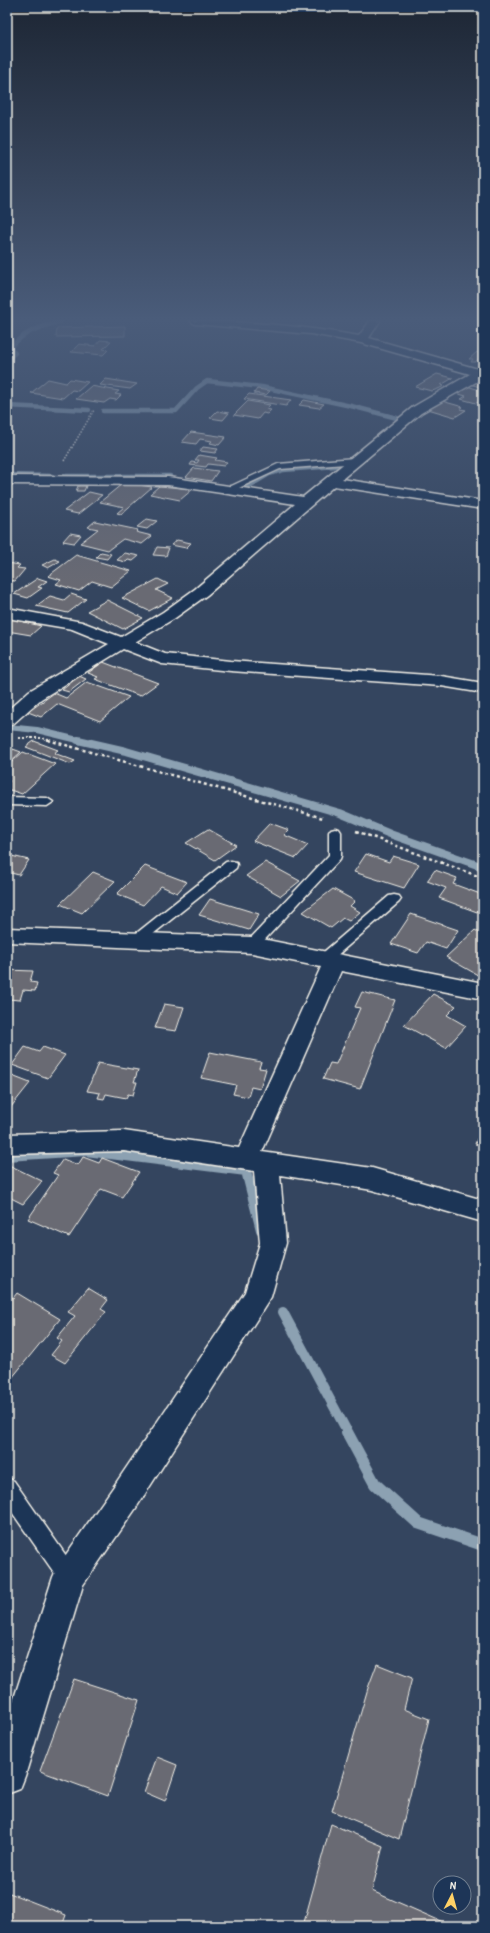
<svg xmlns="http://www.w3.org/2000/svg" width="490" height="1933" font-family="'Patrick Hand',sans-serif">
<style>
.lines{fill:none;stroke-linecap:round;stroke-linejoin:round}
.stream-far4{stroke:#8ca1b2;stroke-width:4.5}
.stream-far3{stroke:#8ca1b2;stroke-width:6}
.stream-far2{stroke:#8ca1b2;stroke-width:8}
.stream-far1{stroke:#8ca1b2;stroke-width:10}
.stream{stroke:#8ca1b2;stroke-width:12}
.building{fill:#696a73;stroke:#f4f1e8}
.lane-casing{stroke:#f4f1e8;stroke-width:3}
.street-casing{stroke:#f4f1e8;stroke-width:3}
.path-far2{stroke:#f4f1e8;stroke-width:1.5;stroke-dasharray:1.5 1.5;stroke-linecap:butt}
.path-far1{stroke:#f4f1e8;stroke-width:2;stroke-dasharray:2 2;stroke-linecap:butt}
.path{stroke:#f4f1e8;stroke-width:2.5;stroke-dasharray:3 3;stroke-linecap:butt}
.lane{fill:#1d3557;fill-rule:evenodd}
.street{fill:#1d3557;fill-rule:evenodd}
</style>
<rect width="100%" height="100%" fill="#34455f"/>
<filter id="ink" filterUnits="userSpaceOnUse"><feTurbulence type="fractalNoise" baseFrequency=".025" numOctaves="2"/><feDisplacementMap in="SourceGraphic" scale="8" xChannelSelector="R" yChannelSelector="G"/><feConvolveMatrix kernelMatrix="1 2 1 2 8 2 1 2 1" color-interpolation-filters="sRGB"/></filter>
<g filter="url(#ink)">
<g class="lines">
<!-- stream-far4 -->
<g class="stream-far4">
<path d="M 7,359 L 15,353 L 10,348 C 26,330 39,328 61,321"/>
<path d="M 7,406 L 89,410"/>
<path d="M 103,411 L 176,411 L 197,388 L 207,381 L 262,387 L 351,406 L 397,418"/>
<path d="M 7,475 L 52,476"/>
<path d="M 64,476 L 170,476"/>
<path d="M 246,488 L 269,474 L 283,470 L 336,466"/>
</g>
<!-- stream-far3 -->
<path class="stream-far3" d="M 7,727 L 37,730 L 82,741"/>
<!-- stream-far2 -->
<path class="stream-far2" d="M 78,740 L 126,751 L 340,813 L 390,834 L 483,867"/>
<!-- stream-far1 -->
<g class="stream-far1">
<path d="M 7,1156 L 86,1151 L 246,1171 L 261,1230"/>
<path d="M 283,1312 L 348,1433"/>
</g>
<!-- stream -->
<path class="stream" d="M 347,1432 L 375,1484 L 418,1523 L 483,1545"/>
</g>
<!-- building -->
<g class="building">
<path d="M 125,326 L 125,336 L 56,337 L 57,328 Z"/>
<path d="M 100,340 L 111,341 L 103,349 L 108,350 L 103,355 L 71,352 L 79,344 L 95,346 Z"/>
<path d="M 477,352 L 483,354 L 483,355 L 475,362 L 471,362 L 473,359 L 469,359 Z"/>
<path d="M 437,374 L 453,378 L 441,385 L 444,386 L 438,389 L 432,391 L 415,387 Z"/>
<path d="M 481,378 L 483,378 L 483,388 L 470,384 Z"/>
<path d="M 48,379 L 66,383 L 70,379 L 88,382 L 78,391 L 72,390 L 63,398 L 31,393 Z"/>
<path d="M 106,379 L 137,384 L 130,389 L 100,385 Z"/>
<path d="M 91,386 L 119,391 L 115,394 L 121,395 L 116,400 L 110,399 L 104,403 L 76,399 Z"/>
<path d="M 467,386 L 483,391 L 483,400 L 476,403 L 461,399 L 466,396 L 455,393 Z"/>
<path d="M 257,389 L 270,391 L 266,395 L 254,393 Z"/>
<path d="M 249,394 L 291,400 L 286,406 L 244,399 Z"/>
<path d="M 304,400 L 324,404 L 319,408 L 299,405 Z"/>
<path d="M 248,401 L 270,405 L 266,409 L 271,410 L 267,414 L 263,413 L 258,419 L 234,415 Z"/>
<path d="M 442,401 L 463,407 L 460,409 L 466,410 L 455,417 L 428,409 Z"/>
<path d="M 217,411 L 229,413 L 223,420 L 210,418 Z"/>
<path d="M 191,432 L 226,437 L 219,445 L 210,443 L 212,441 L 200,439 L 196,444 L 182,442 Z"/>
<path d="M 203,447 L 218,449 L 215,453 L 200,451 Z"/>
<path d="M 199,455 L 217,458 L 215,460 L 227,462 L 224,466 L 208,464 L 206,467 L 190,465 L 192,462 L 197,463 L 199,460 L 195,460 Z"/>
<path d="M 194,468 L 218,471 L 211,481 L 186,477 Z"/>
<path d="M 122,484 L 138,485 L 152,487 L 121,514 L 117,513 L 124,507 L 100,502 Z"/>
<path d="M 78,486 L 86,486 L 84,491 L 76,491 Z"/>
<path d="M 159,486 L 193,489 L 180,500 L 150,494 Z"/>
<path d="M 89,492 L 102,495 L 78,514 L 64,511 Z"/>
<path d="M 147,519 L 157,521 L 147,529 L 137,527 Z"/>
<path d="M 95,521 L 138,530 L 136,532 L 152,536 L 142,544 L 123,539 L 108,550 L 80,543 L 98,529 L 88,527 Z"/>
<path d="M 70,533 L 81,535 L 74,543 L 63,541 Z"/>
<path d="M 177,540 L 191,543 L 186,548 L 171,545 Z"/>
<path d="M 157,547 L 169,548 L 166,556 L 153,555 Z"/>
<path d="M 101,552 L 111,554 L 107,559 L 96,557 Z"/>
<path d="M 125,553 L 139,556 L 133,561 L 128,560 L 126,562 L 117,560 Z"/>
<path d="M 76,555 L 131,571 L 111,587 L 92,581 L 79,591 L 56,584 L 61,580 L 48,576 Z"/>
<path d="M 55,559 L 60,561 L 48,568 L 42,565 Z"/>
<path d="M 7,563 L 20,565 L 17,568 L 25,569 L 15,581 L 7,581 Z"/>
<path d="M 38,578 L 47,581 L 38,587 L 42,588 L 28,598 L 14,594 Z"/>
<path d="M 158,579 L 168,584 L 156,590 L 173,598 L 149,611 L 122,598 Z"/>
<path d="M 71,594 L 86,599 L 68,613 L 36,606 L 50,596 L 64,600 Z"/>
<path d="M 107,600 L 143,618 L 123,629 L 87,611 Z"/>
<path d="M 7,618 L 41,626 L 31,635 L 7,631 Z"/>
<path d="M 103,662 L 158,683 L 140,696 L 95,679 L 98,677 L 88,673 Z"/>
<path d="M 79,676 L 86,679 L 69,692 L 62,690 Z"/>
<path d="M 87,682 L 129,697 L 100,721 L 57,704 L 41,717 L 28,712 L 54,693 L 66,698 Z"/>
<path d="M 34,741 L 58,750 L 54,753 L 75,761 L 70,764 L 26,747 Z"/>
<path d="M 13,749 L 21,752 L 10,762 L 7,761 L 7,755 Z"/>
<path d="M 23,752 L 55,764 L 22,794 L 7,789 L 7,784 L 10,781 L 7,780 L 7,766 Z"/>
<path d="M 270,823 L 289,830 L 284,835 L 308,845 L 296,858 L 253,841 Z"/>
<path d="M 208,829 L 236,845 L 215,860 L 186,843 Z"/>
<path d="M 366,854 L 389,862 L 393,856 L 419,864 L 404,888 L 354,872 Z"/>
<path d="M 7,855 L 29,860 L 19,875 L 7,872 Z"/>
<path d="M 265,862 L 300,881 L 281,896 L 246,876 Z"/>
<path d="M 145,866 L 187,882 L 177,893 L 161,886 L 143,905 L 117,894 Z"/>
<path d="M 435,870 L 457,878 L 453,884 L 483,895 L 483,903 L 477,912 L 439,898 L 446,888 L 427,881 Z"/>
<path d="M 93,872 L 115,881 L 82,913 L 60,904 Z"/>
<path d="M 333,889 L 355,901 L 350,906 L 360,912 L 349,921 L 343,918 L 331,928 L 303,912 Z"/>
<path d="M 210,899 L 259,914 L 249,930 L 199,915 Z"/>
<path d="M 411,914 L 458,930 L 446,949 L 426,942 L 418,953 L 391,944 Z"/>
<path d="M 475,930 L 483,935 L 483,978 L 446,957 Z"/>
<path d="M 7,970 L 33,971 L 30,982 L 37,983 L 35,991 L 23,990 L 20,1000 L 7,999 Z"/>
<path d="M 362,992 L 395,1000 L 360,1089 L 323,1079 L 330,1063 L 336,1064 L 360,1008 L 355,1007 Z"/>
<path d="M 433,994 L 456,1006 L 447,1015 L 466,1026 L 446,1048 L 404,1025 Z"/>
<path d="M 164,1004 L 184,1007 L 176,1031 L 155,1028 Z"/>
<path d="M 25,1047 L 39,1052 L 43,1047 L 65,1055 L 48,1078 L 12,1065 Z"/>
<path d="M 210,1052 L 261,1062 L 259,1068 L 266,1069 L 260,1089 L 251,1087 L 248,1097 L 233,1094 L 236,1085 L 201,1078 Z"/>
<path d="M 98,1063 L 138,1070 L 134,1082 L 137,1082 L 133,1095 L 128,1094 L 126,1098 L 106,1094 L 104,1099 L 98,1098 L 100,1093 L 87,1091 Z"/>
<path d="M 7,1074 L 30,1083 L 7,1112 Z"/>
<path d="M 480,1132 L 483,1133 L 483,1146 L 475,1144 Z"/>
<path d="M 83,1157 L 99,1163 L 102,1158 L 139,1172 L 122,1197 L 101,1189 L 69,1237 L 28,1219 L 58,1175 L 53,1173 L 63,1159 L 78,1165 Z"/>
<path d="M 7,1164 L 42,1181 L 23,1204 L 7,1196 Z"/>
<path d="M 88,1288 L 108,1300 L 101,1309 L 106,1312 L 65,1363 L 51,1355 L 62,1341 L 57,1338 L 75,1316 L 68,1312 Z"/>
<path d="M 17,1293 L 60,1319 L 7,1384 L 7,1294 L 13,1298 Z"/>
<path d="M 377,1664 L 412,1678 L 404,1709 L 429,1719 L 399,1839 L 332,1811 L 368,1688 Z"/>
<path d="M 74,1679 L 139,1700 L 108,1796 L 40,1771 Z"/>
<path d="M 157,1757 L 177,1765 L 165,1801 L 144,1792 Z"/>
<path d="M 331,1824 L 383,1846 L 372,1891 L 452,1926 L 303,1926 Z"/>
<path d="M 7,1892 L 66,1915 L 62,1926 L 7,1926 Z"/>
</g>
<g class="lines">
<defs>
<g id="lane">
<path d="M 355,458 L 359,461 L 358,463 L 280,469 L 230,492 L 224,492 L 223,490 L 278,464 Z"/>
<path d="M 7,797 L 47,798 L 53,802 L 47,806 L 7,805 Z"/>
<path d="M 335,828 L 339,829 L 341,832 L 341,856 L 340,859 L 257,948 L 252,950 L 247,948 L 245,945 L 247,942 L 329,855 L 329,832 L 331,829 Z"/>
<path d="M 231,861 L 236,862 L 237,865 L 236,868 L 143,942 L 138,944 L 133,942 L 131,939 L 133,936 L 226,862 Z"/>
<path d="M 394,895 L 399,896 L 401,899 L 399,902 L 328,963 L 323,965 L 318,963 L 316,960 L 318,957 L 389,896 Z"/>
<path d="M 7,1478 L 14,1481 L 76,1570 L 79,1577 L 76,1584 L 69,1587 L 62,1584 L 7,1505 Z"/>
</g>
<g id="street">
<path d="M 190,321 C 247,321 303,326 359,336 L 370,321 L 380,321 L 369,338 L 478,369 L 483,367 L 483,378 L 421,413 L 342,479 L 483,501 L 483,509 L 334,486 L 207,595 L 175,618 L 135,642 L 165,654 L 231,661 L 441,676 L 483,683 L 483,693 L 441,686 L 231,671 L 162,664 L 123,649 L 41,699 L 13,724 L 7,725 L 7,711 L 29,691 L 109,644 L 72,629 L 7,618 L 7,608 L 82,622 L 121,637 L 163,612 L 195,589 L 295,504 L 168,485 L 7,484 L 7,476 L 168,477 L 303,497 L 413,407 L 470,374 L 361,343 L 311,334 L 195,324 Z"/>
<path d="M 7,928 L 252,937 L 483,983 L 483,999 L 341,971 L 262,1152 L 372,1168 L 483,1200 L 483,1222 L 372,1190 L 280,1175 L 286,1243 L 271,1297 L 136,1508 L 83,1585 L 25,1776 L 20,1789 L 7,1794 L 7,1720 L 53,1577 L 58,1566 L 114,1486 L 245,1292 L 260,1243 L 254,1171 L 124,1151 L 7,1154 L 7,1134 L 124,1131 L 239,1148 L 321,967 L 252,953 L 7,942 Z"/>
</g>
</defs>
<!-- lane casing -->
<use href="#lane" class="lane-casing"/>
<!-- street casing -->
<use href="#street" class="street-casing"/>
<!-- path-far2 -->
<path class="path-far2" d="M 64,461 L 94,410"/>
<!-- path-far1 -->
<path class="path-far1" d="M 19,738 L 42,738 L 51,741"/>
<!-- path -->
<g class="path">
<path d="M 48,740 L 323,818"/>
<path d="M 356,831 L 483,878"/>
</g>
<!-- lane -->
<use href="#lane" class="lane"/>
<!-- street -->
<use href="#street" class="street"/>
</g>
</g>
<!-- sky -->
<linearGradient id="sky" x2="0" y2="1"><stop stop-color="#1d2634"/><stop offset="0.54" stop-color="#4a5c7a"/><stop offset="1" stop-color="#4a5c7a" stop-opacity="0"/></linearGradient>
<rect width="490" height="591" fill="url(#sky)"/>
<!-- margin -->
<rect width="490" height="1933" fill="none" stroke="#1d3557" stroke-width="24"/>
<rect x="12" y="12" width="466" height="1909" fill="none" stroke="#f4f1e8" stroke-width="1.5" filter="url(#ink)"/>
<!-- north arrow -->
<g transform="translate(452 1895) rotate(6)"><circle r="19" fill="#1d3557" stroke="#738091"/>
<path d="M0-3L7 15L0 10L-7 15Z" fill="#ffd166"/>
<text y="-6" font-size="11" font-weight="bold" text-anchor="middle" fill="#f4f1e8">N</text>
</g>
</svg>
